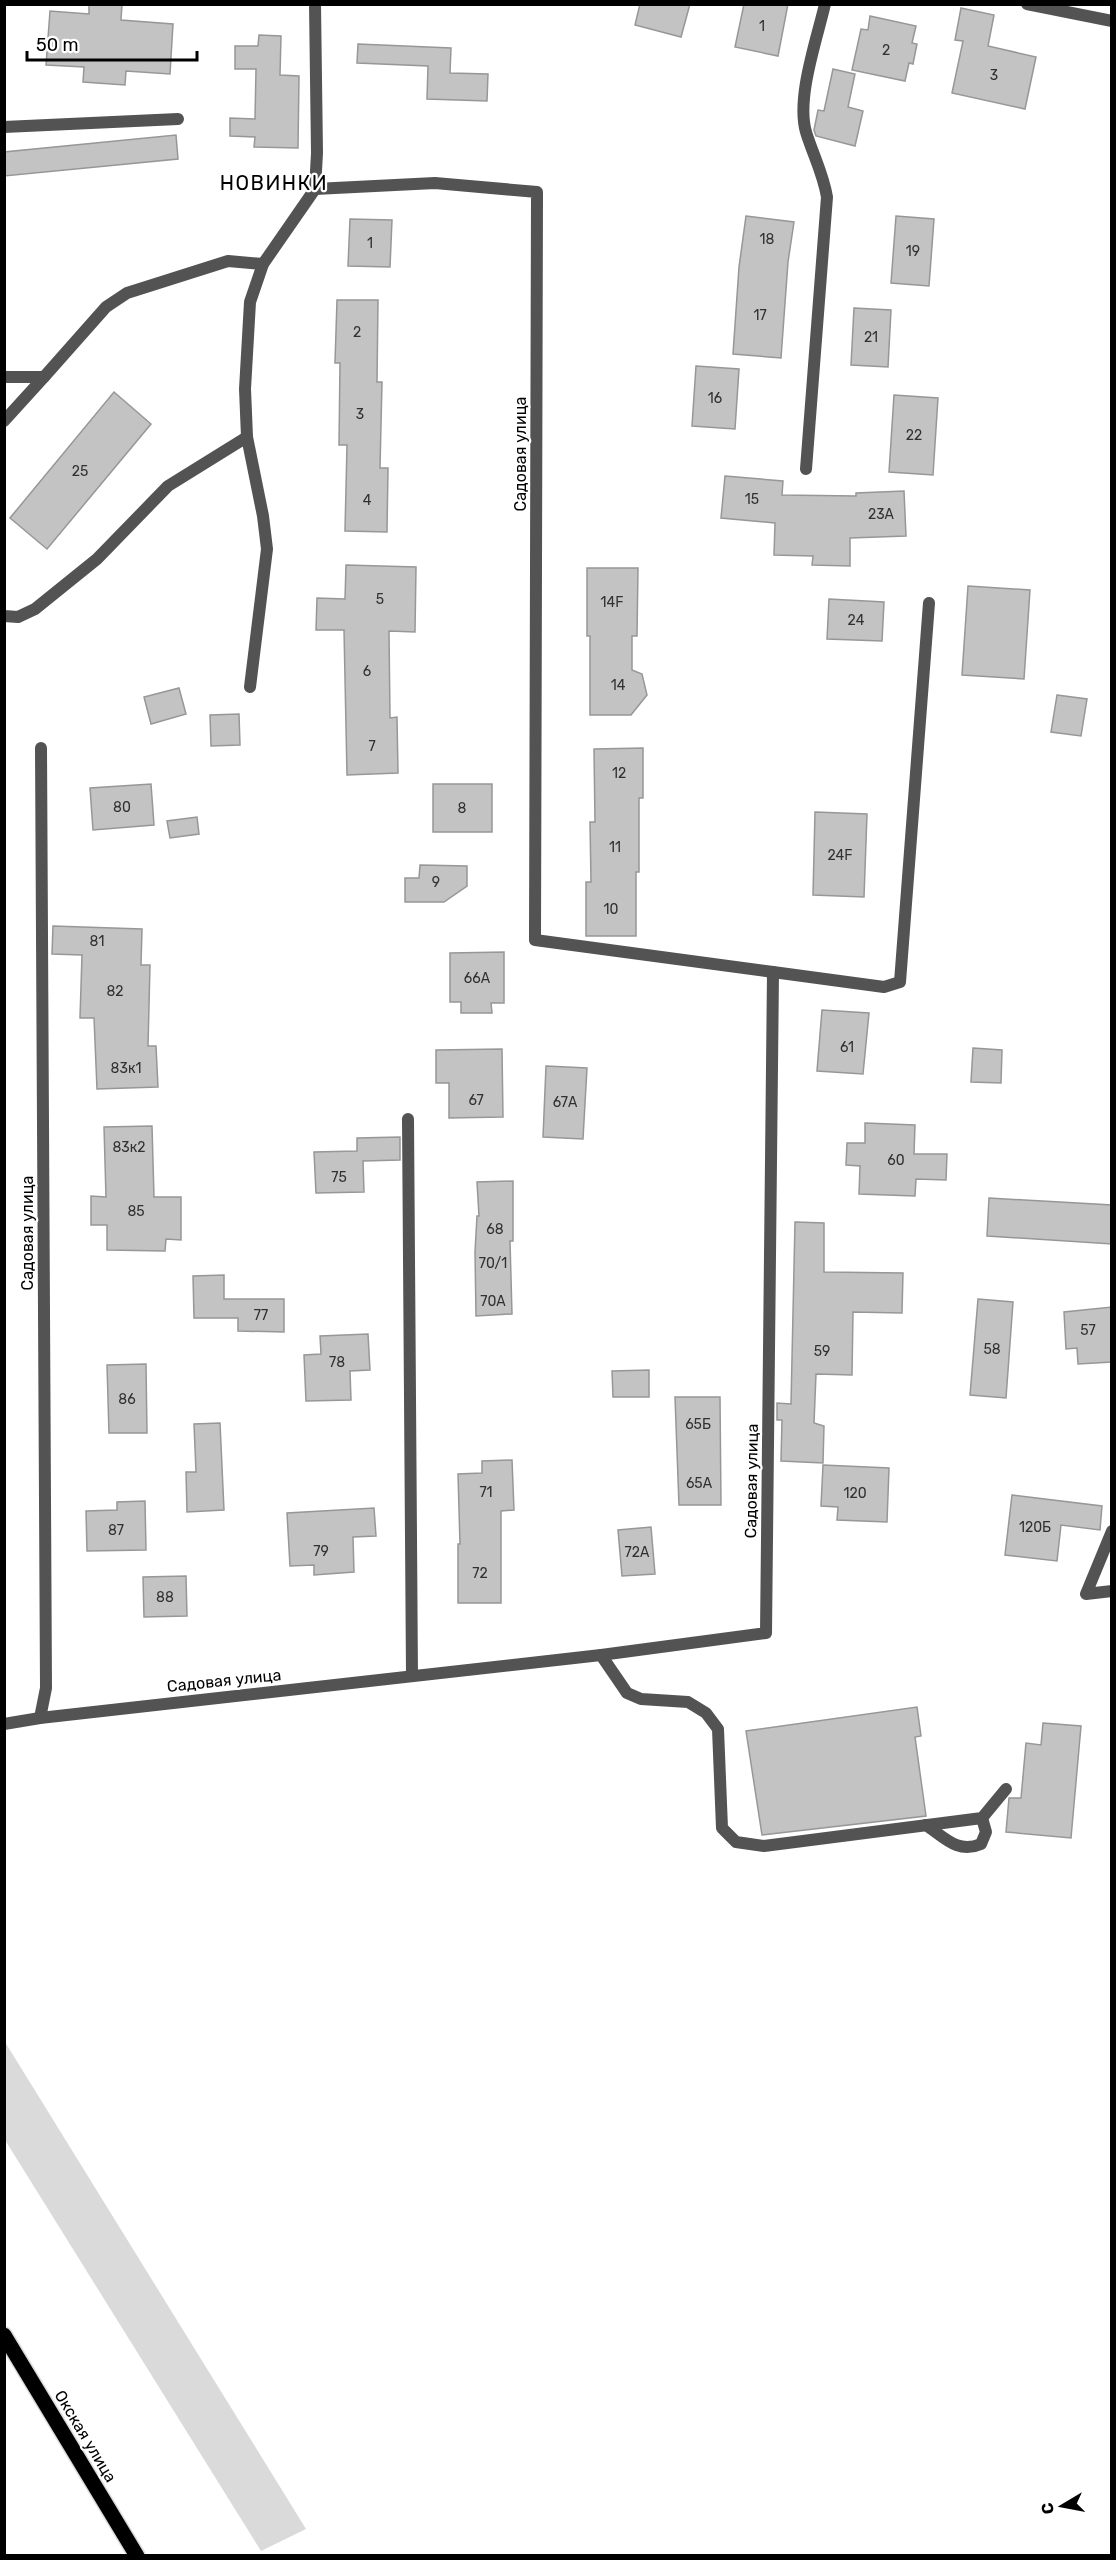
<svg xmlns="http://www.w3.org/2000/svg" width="1116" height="2560" font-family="Rubik,sans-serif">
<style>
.green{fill:#dadada}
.building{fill:#c3c3c3;stroke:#979797;stroke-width:1.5}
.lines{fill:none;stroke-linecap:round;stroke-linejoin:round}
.primary-casing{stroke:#dbdbdb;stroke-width:18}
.lane{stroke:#535353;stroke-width:12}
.street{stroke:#535353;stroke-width:12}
.primary{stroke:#000;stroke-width:15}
.labels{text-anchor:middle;stroke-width:4.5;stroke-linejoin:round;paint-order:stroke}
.number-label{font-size:14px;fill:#313131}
.street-label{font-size:16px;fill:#000;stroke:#fff}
.quarter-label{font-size:20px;letter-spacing:1.5px;fill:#000;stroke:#fff}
</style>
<rect width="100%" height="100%" fill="#fff"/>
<!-- green -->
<path class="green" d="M 5,2042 L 306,2529 L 261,2551 L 5,2140 Z"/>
<!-- building -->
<g class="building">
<path d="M 89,4 L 122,4 L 121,20 L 173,24 L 170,74 L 126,71 L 125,85 L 83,82 L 84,67 L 46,65 L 50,11 L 89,14 Z"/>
<path d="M 640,4 L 690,4 L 681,37 L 635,25 Z"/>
<path d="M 744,4 L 788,4 L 778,56 L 735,47 Z"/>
<path d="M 961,8 L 994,15 L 988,46 L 1036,57 L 1025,109 L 952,93 L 963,41 L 955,40 Z"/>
<path d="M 870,16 L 916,26 L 912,43 L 917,44 L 913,64 L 909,63 L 905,81 L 852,70 L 861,29 L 868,30 Z"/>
<path d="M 259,35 L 281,36 L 280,75 L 299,76 L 298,148 L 254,147 L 255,137 L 230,136 L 230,118 L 255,119 L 256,69 L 235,69 L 235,46 L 258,46 Z"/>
<path d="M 358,44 L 451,48 L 450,73 L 488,74 L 487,101 L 427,99 L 428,66 L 357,63 Z"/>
<path d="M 833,69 L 855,74 L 848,107 L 863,111 L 855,146 L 816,136 L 814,130 L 818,110 L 824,111 Z"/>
<path d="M 176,135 L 178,159 L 4,176 L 4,152 Z"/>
<path d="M 746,216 L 794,222 L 788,262 L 781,358 L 733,354 L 739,267 Z"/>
<path d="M 896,216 L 934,219 L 929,286 L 891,283 Z"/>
<path d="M 350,219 L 392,220 L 390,267 L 348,266 Z"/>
<path d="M 337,300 L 378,300 L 377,382 L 382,382 L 380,468 L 388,468 L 387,532 L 345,531 L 347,445 L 339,445 L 340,363 L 335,363 Z"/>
<path d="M 854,308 L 891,310 L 888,367 L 851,365 Z"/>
<path d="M 696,366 L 739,369 L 735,429 L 692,426 Z"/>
<path d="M 114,392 L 151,424 L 47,549 L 10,518 Z"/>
<path d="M 894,395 L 938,398 L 933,475 L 889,472 Z"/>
<path d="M 725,476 L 783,481 L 782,495 L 856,496 L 856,493 L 904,491 L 906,536 L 850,538 L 850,566 L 812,565 L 813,556 L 774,555 L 775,523 L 721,518 Z"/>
<path d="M 346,565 L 416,567 L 415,632 L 389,631 L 390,718 L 397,717 L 398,773 L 347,775 L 344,630 L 316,630 L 317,598 L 345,599 Z"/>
<path d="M 587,568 L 638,568 L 637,636 L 632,636 L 632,670 L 642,674 L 647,695 L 631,715 L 590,715 L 590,636 L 587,636 Z"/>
<path d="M 968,586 L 1030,590 L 1024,679 L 962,675 Z"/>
<path d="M 829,599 L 884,602 L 882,641 L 827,639 Z"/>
<path d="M 179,688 L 186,714 L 151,724 L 144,697 Z"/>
<path d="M 1057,695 L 1087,699 L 1081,736 L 1051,732 Z"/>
<path d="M 239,714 L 240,745 L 211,746 L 210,715 Z"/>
<path d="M 643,748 L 643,798 L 639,798 L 639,872 L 636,872 L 636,936 L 586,936 L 586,882 L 591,882 L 590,822 L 595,822 L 594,749 Z"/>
<path d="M 151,784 L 154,825 L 93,830 L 90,788 Z"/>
<rect x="433" y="784" width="59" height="48"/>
<path d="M 815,812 L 867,814 L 864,897 L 813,895 Z"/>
<path d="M 197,817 L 199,834 L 170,838 L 167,821 Z"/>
<path d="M 420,865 L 467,866 L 467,886 L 444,902 L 405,902 L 405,878 L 419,878 Z"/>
<path d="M 53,926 L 142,929 L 141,965 L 150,965 L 148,1046 L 156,1046 L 158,1087 L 97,1089 L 94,1018 L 80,1018 L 82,955 L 52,954 Z"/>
<path d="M 504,952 L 504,1003 L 491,1003 L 492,1013 L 461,1013 L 461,1002 L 450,1002 L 450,953 Z"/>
<path d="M 822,1010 L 869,1013 L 863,1074 L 817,1071 Z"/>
<path d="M 973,1048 L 1002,1050 L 1001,1083 L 971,1082 Z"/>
<path d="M 502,1049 L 503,1117 L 449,1118 L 449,1083 L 436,1083 L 436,1050 Z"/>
<path d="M 546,1066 L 587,1068 L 583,1139 L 543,1137 Z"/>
<path d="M 865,1123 L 915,1125 L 914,1154 L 947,1154 L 946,1180 L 916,1179 L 915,1196 L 859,1194 L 860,1166 L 846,1165 L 847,1143 L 865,1143 Z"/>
<path d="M 152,1126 L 154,1197 L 181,1197 L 181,1240 L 166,1239 L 165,1251 L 107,1250 L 107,1225 L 91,1225 L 91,1196 L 106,1197 L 104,1127 Z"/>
<path d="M 400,1137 L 400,1160 L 363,1161 L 364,1192 L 316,1193 L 314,1152 L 357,1151 L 357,1138 Z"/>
<path d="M 513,1181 L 513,1241 L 510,1241 L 512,1314 L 476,1316 L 475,1252 L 477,1216 L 479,1216 L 477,1182 Z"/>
<path d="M 989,1198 L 1112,1205 L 1112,1244 L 987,1236 Z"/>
<path d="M 795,1222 L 824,1223 L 824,1272 L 903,1273 L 902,1313 L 853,1312 L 852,1375 L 816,1374 L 814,1423 L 824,1426 L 823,1463 L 781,1461 L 782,1420 L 777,1420 L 777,1403 L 791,1404 Z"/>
<path d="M 224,1275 L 224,1299 L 284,1299 L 284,1332 L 238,1331 L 238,1318 L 194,1318 L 193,1276 Z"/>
<path d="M 978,1299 L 1013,1302 L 1006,1398 L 970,1395 Z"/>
<path d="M 1112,1307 L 1112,1362 L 1078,1364 L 1077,1348 L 1066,1349 L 1064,1312 Z"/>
<path d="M 368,1334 L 370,1370 L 350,1371 L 351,1400 L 306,1401 L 304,1355 L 321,1354 L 320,1336 Z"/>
<path d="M 146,1364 L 147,1433 L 109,1433 L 107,1365 Z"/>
<path d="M 649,1370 L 649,1397 L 613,1397 L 612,1371 Z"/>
<path d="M 675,1397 L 720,1397 L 721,1505 L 679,1505 Z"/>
<path d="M 220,1423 L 224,1510 L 187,1512 L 186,1472 L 196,1472 L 194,1424 Z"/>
<path d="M 512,1460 L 514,1510 L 501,1511 L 501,1603 L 458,1603 L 458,1544 L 460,1544 L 458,1474 L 482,1473 L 482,1461 Z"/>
<path d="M 823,1465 L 889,1468 L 887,1522 L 837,1520 L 838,1507 L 821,1506 Z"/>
<path d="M 1012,1495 L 1102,1506 L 1100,1530 L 1061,1525 L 1057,1561 L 1005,1555 Z"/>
<path d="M 145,1501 L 146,1550 L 87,1551 L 86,1511 L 117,1510 L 117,1502 Z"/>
<path d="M 374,1508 L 376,1536 L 353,1537 L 354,1572 L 314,1575 L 314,1565 L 290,1566 L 287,1513 Z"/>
<path d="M 651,1527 L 655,1574 L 622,1576 L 618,1530 Z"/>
<path d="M 186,1576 L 187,1616 L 144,1617 L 143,1577 Z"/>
<path d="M 917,1707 L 921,1736 L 915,1737 L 926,1816 L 762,1835 L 746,1731 Z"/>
<path d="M 1043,1723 L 1081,1726 L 1071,1838 L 1006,1832 L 1009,1798 L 1021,1798 L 1026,1743 L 1041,1745 Z"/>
</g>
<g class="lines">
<defs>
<path id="primary" d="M 4,2335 L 137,2556"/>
</defs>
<!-- primary casing -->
<use href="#primary" class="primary-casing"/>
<!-- lane -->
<g class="lane">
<path d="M 4,127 L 178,119"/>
<path d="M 4,421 L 44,377"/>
<path d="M 4,616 L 18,617 L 35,609 L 97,559 L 168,486 L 247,437"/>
<path d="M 773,972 L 884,987 L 900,982 L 929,603"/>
<path d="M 601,1655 L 627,1693 L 641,1699 L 688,1702 L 706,1713 L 718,1729 L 722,1828 L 736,1842 L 764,1846 L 982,1818 L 1006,1789"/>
<path d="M 926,1825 C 945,1838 958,1854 981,1844 L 986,1832 L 982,1818"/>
</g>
<!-- street -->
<g class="street">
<path d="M 1027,4 L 1112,21"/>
<path d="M 4,377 L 44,377 L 106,307 L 127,293 L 228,261 L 263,264"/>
<path d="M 806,469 L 827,197 C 823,173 813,155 806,132 C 796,98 817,39 825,4"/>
<path d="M 250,687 L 267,549 L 263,516 L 247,437 L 245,389 L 250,302 L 263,264 L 315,189 L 317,153 L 315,4"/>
<path d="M 408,1119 L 412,1676"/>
<path d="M 1112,1531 L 1086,1594 L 1112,1591"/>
<path d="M 40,1718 L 46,1688 L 41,748"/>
<path d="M 4,1724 L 40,1718 L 601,1655 L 766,1633 L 773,972 L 535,940 L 537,192 L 435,183 L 315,189"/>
</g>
<!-- primary -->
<use href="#primary" class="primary"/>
</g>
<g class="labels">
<!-- number labels -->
<g class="number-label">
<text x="762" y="31">1</text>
<text x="886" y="55">2</text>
<text x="994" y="80">3</text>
<text x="767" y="244">18</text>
<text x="370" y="248">1</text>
<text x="913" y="256">19</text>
<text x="760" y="320">17</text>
<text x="357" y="337">2</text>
<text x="871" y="342">21</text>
<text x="715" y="403">16</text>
<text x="360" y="419">3</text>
<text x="914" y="440">22</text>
<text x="80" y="476">25</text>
<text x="752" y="504">15</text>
<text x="367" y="505">4</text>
<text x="881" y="519">23А</text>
<text x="380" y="604">5</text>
<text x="612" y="607">14F</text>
<text x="856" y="625">24</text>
<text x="367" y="676">6</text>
<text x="618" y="690">14</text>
<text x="372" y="751">7</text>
<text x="619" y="778">12</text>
<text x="122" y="812">80</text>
<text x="462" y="813">8</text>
<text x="615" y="852">11</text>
<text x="840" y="860">24F</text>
<text x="436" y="887">9</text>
<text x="611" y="914">10</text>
<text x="97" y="946">81</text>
<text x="477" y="983">66А</text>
<text x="115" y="996">82</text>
<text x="847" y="1052">61</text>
<text x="126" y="1073">83к1</text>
<text x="476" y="1105">67</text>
<text x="565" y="1107">67А</text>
<text x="129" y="1152">83к2</text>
<text x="896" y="1165">60</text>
<text x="339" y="1182">75</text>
<text x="136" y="1216">85</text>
<text x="495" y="1234">68</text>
<text x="493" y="1268">70/1</text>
<text x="493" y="1306">70А</text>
<text x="261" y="1320">77</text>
<text x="1088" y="1335">57</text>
<text x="992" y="1354">58</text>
<text x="822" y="1356">59</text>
<text x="337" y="1367">78</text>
<text x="127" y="1404">86</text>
<text x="698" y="1429">65Б</text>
<text x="699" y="1488">65А</text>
<text x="486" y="1497">71</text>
<text x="855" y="1498">120</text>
<text x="1035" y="1532">120Б</text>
<text x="116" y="1535">87</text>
<text x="321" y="1556">79</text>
<text x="637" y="1557">72А</text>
<text x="480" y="1578">72</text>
<text x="165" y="1602">88</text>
</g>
<!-- street labels -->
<g class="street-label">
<text transform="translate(520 454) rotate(-90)" y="6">Садовая улица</text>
<text transform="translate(27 1233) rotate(-90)" y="6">Садовая улица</text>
<text transform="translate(751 1481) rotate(-89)" y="6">Садовая улица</text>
<text transform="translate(224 1680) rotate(-6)" y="6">Садовая улица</text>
<text transform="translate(86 2436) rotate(59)" y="6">Окская улица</text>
</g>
<!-- quarter labels -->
<g class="quarter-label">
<text x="274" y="190">НОВИНКИ</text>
</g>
</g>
<!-- border -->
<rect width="1116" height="2560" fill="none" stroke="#000000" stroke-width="12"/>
<!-- north arrow -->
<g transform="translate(1062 2506) rotate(260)" stroke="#ffffff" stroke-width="4.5" paint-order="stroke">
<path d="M0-4.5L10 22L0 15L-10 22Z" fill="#000000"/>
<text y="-9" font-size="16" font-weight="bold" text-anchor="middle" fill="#000000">С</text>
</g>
<!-- scale -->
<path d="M27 51v9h170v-9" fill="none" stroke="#000000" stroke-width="3"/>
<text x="36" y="51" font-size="18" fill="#000000" stroke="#ffffff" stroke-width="4.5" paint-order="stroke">50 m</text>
</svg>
